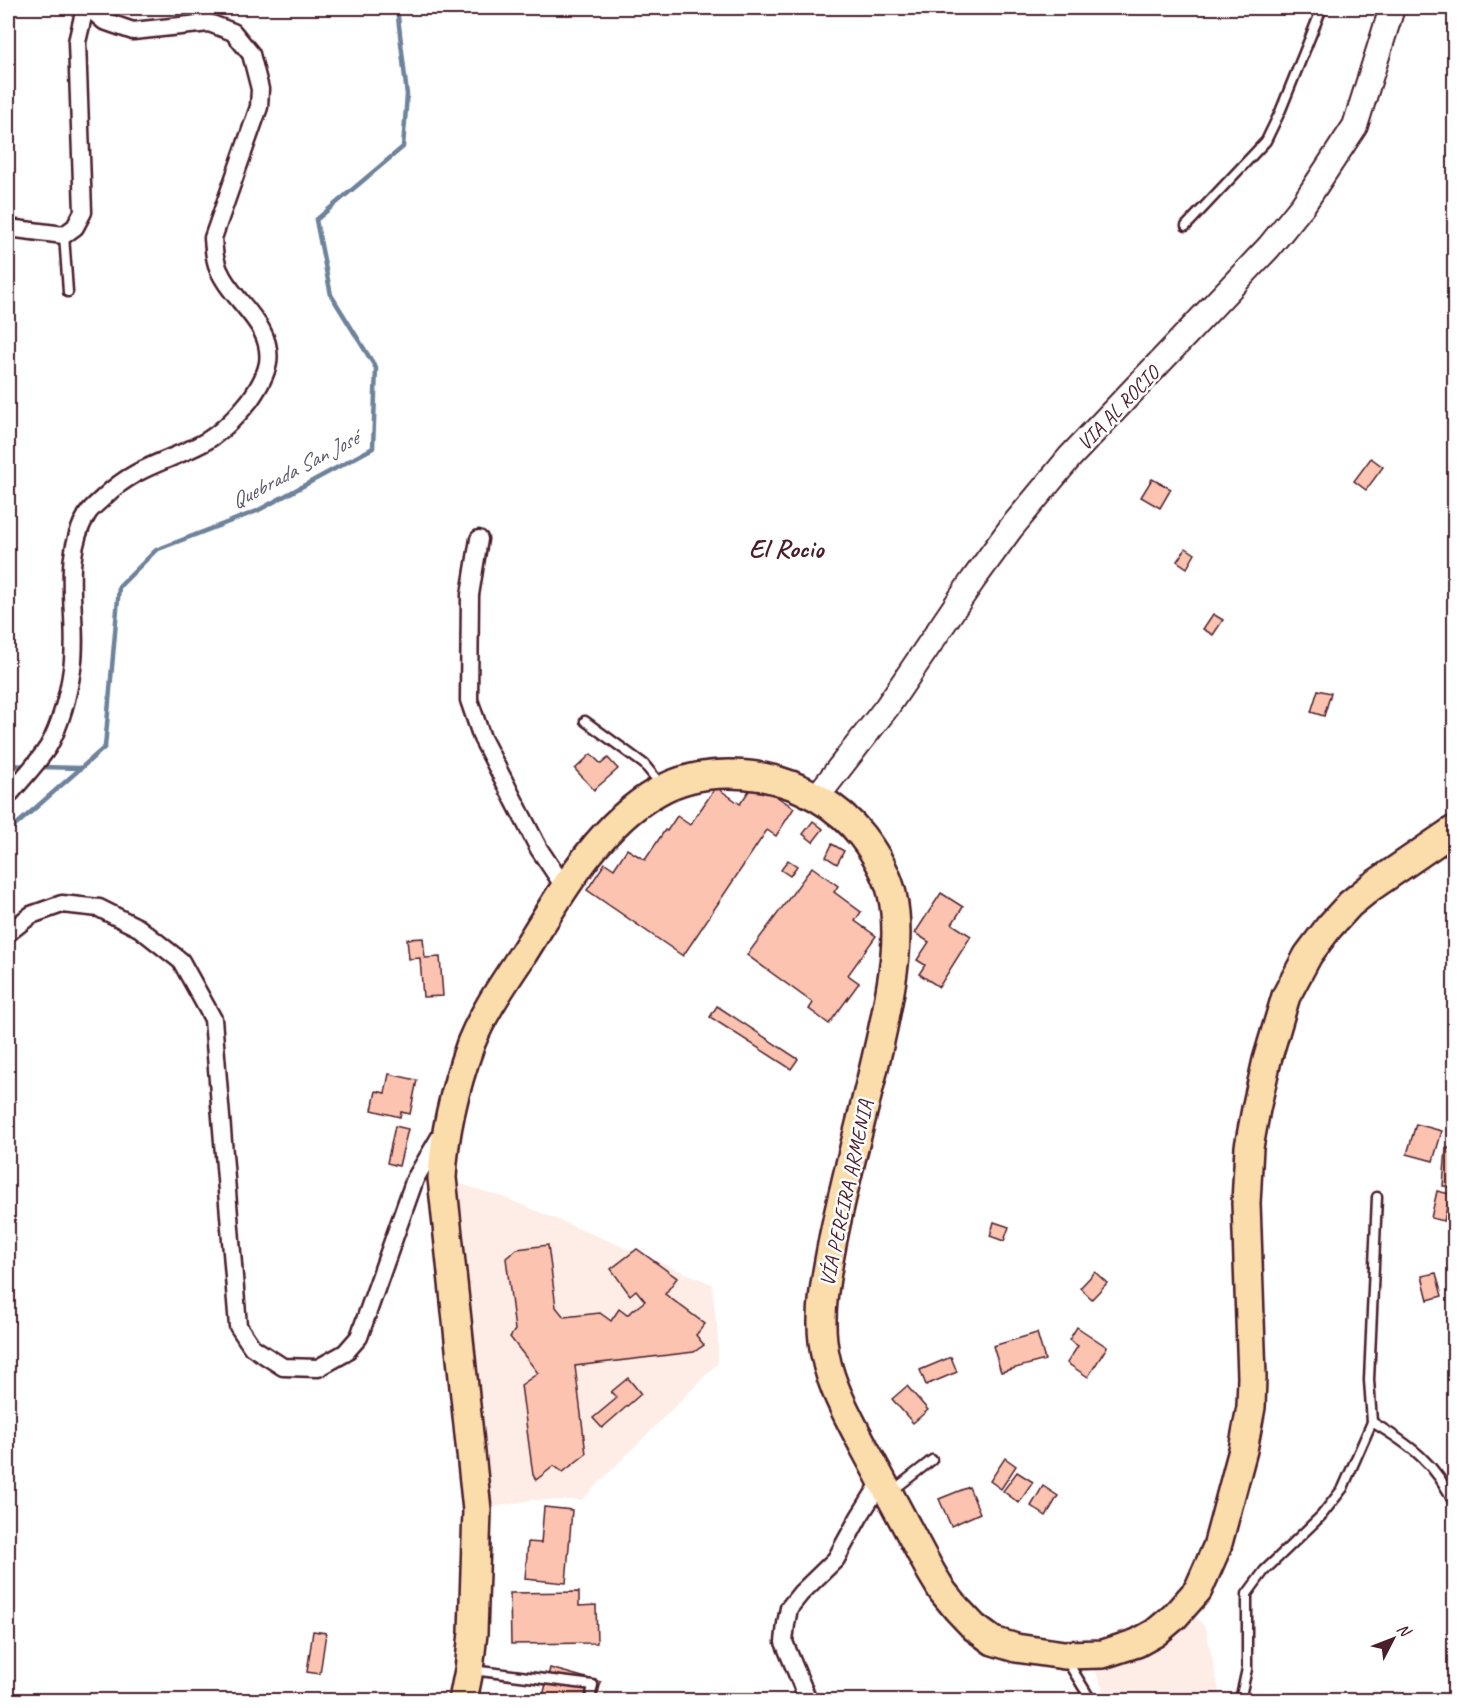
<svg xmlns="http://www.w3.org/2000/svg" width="1462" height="1708" font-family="Caveat,sans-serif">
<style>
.built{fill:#feede7}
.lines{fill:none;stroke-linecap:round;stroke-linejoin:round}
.stream{stroke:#6d829b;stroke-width:4.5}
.building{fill:#fbc3b0;stroke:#4a1f2b;stroke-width:1.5}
.service-casing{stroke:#4a1f2b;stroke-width:13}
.minor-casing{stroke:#4a1f2b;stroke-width:21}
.secondary-casing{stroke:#4a1f2b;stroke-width:28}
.primary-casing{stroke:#4a1f2b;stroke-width:32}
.service{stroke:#fff;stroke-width:8}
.minor{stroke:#fff;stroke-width:16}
.secondary{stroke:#fff;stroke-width:24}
.primary{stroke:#fbddab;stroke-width:27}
.labels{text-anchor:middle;stroke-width:5;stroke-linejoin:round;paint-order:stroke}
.street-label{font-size:21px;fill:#4a1f2b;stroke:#fff}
.water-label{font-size:22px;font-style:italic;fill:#5e596c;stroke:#fff}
.district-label{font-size:27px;font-weight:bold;fill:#4a1f2b;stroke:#fff}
</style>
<rect width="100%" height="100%" fill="#fff"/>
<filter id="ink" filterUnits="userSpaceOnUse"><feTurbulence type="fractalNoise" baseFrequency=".0167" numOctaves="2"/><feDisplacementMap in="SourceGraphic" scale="12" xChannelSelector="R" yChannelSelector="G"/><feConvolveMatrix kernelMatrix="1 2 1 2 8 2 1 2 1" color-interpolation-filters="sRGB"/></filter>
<g filter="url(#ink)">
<!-- built -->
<g class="built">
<path d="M 442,1178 L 503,1197 L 712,1284 L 716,1320 L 718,1327 L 718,1362 L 716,1368 L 717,1364 L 582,1500 L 532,1500 L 477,1510 Z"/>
<path d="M 1192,1612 L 1206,1628 L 1221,1700 L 1118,1700 L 1115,1697 L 1107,1700 L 1090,1658 Z"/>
</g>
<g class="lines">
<!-- stream -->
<g class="stream">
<path d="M 8,765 L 29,766"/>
<path d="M 40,767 L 81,768"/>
<path d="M 8,832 L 105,747 L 119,587 L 156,550 L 257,511 L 373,448 L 376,368 L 331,295 L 316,220 L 403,147 L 407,95 L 397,8"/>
</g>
</g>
<!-- building -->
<g class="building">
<path d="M 1371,458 L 1383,467 L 1366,490 L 1354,481 Z"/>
<path d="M 1152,479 L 1171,489 L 1160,508 L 1141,497 Z"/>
<path d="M 1186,548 L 1195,554 L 1187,568 L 1177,561 Z"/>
<path d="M 1213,614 L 1223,620 L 1213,635 L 1203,629 Z"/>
<path d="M 1318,690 L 1331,693 L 1324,716 L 1311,712 Z"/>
<path d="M 591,754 L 601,764 L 608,758 L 618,769 L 594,790 L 575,769 Z"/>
<path d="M 755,782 L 794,808 L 776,836 L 767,830 L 683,956 L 587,890 L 605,863 L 614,869 L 627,849 L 645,860 L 665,830 L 667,831 L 677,816 L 690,825 L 716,787 L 740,804 Z"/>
<path d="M 813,821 L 823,829 L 813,842 L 803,834 Z"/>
<path d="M 832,844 L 844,851 L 837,864 L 826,857 Z"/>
<path d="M 788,860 L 797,866 L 790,876 L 781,870 Z"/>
<path d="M 812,867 L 838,886 L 834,892 L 861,912 L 855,921 L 876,936 L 848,975 L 859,983 L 829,1024 L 809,1009 L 813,1003 L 747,955 Z"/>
<path d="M 941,893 L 963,907 L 952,924 L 971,936 L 939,987 L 919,974 L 925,965 L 917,960 L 929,942 L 915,933 Z"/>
<path d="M 423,938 L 425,958 L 440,957 L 443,996 L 423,997 L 420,958 L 409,959 L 407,939 Z"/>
<path d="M 717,1006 L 798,1059 L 791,1069 L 710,1017 Z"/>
<path d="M 389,1074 L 417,1080 L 410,1114 L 401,1112 L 400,1117 L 372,1110 L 376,1091 L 385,1093 Z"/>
<path d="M 1416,1124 L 1442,1131 L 1433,1161 L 1407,1154 Z"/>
<path d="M 395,1126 L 408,1129 L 399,1166 L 387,1163 Z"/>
<path d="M 1446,1148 L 1454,1149 L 1454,1187 L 1443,1186 Z"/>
<path d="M 1437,1191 L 1450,1194 L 1444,1221 L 1431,1218 Z"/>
<path d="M 994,1222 L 1009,1227 L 1004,1241 L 990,1236 Z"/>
<path d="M 548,1245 L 556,1307 L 564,1317 L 600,1313 L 611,1321 L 619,1309 L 627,1315 L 645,1301 L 636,1290 L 630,1295 L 611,1269 L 637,1249 L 677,1278 L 665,1294 L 705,1324 L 696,1335 L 704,1345 L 694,1352 L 575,1366 L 586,1454 L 563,1472 L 554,1466 L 536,1480 L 533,1475 L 521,1385 L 538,1373 L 510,1337 L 515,1330 L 506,1258 L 517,1249 Z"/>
<path d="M 1095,1272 L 1107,1283 L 1092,1299 L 1080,1288 Z"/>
<path d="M 1436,1273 L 1442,1296 L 1428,1300 L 1422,1276 Z"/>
<path d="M 1077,1327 L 1107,1347 L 1088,1377 L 1067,1363 L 1078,1346 L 1069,1340 Z"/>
<path d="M 1037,1333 L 1045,1360 L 1001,1372 L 993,1346 Z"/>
<path d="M 951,1357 L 957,1372 L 926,1385 L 920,1370 Z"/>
<path d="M 628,1378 L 641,1394 L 602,1428 L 593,1418 L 617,1398 L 611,1392 Z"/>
<path d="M 907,1386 L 928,1410 L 913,1423 L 892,1399 Z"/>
<path d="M 1005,1458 L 1016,1466 L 1001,1489 L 990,1481 Z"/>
<path d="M 1017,1472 L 1033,1482 L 1019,1503 L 1003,1491 Z"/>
<path d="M 1043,1486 L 1058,1496 L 1046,1516 L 1031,1506 Z"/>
<path d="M 969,1487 L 980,1513 L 951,1526 L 939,1499 Z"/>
<path d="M 544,1507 L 572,1510 L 566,1583 L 525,1579 L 528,1542 L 541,1543 Z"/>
<path d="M 579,1592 L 579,1606 L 596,1605 L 597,1643 L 511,1644 L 510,1593 Z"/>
<path d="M 313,1631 L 326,1633 L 320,1674 L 307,1672 Z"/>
<path d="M 550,1668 L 601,1682 L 596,1700 L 542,1700 Z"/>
</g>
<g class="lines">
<defs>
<g id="service">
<path d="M 1186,226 L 1266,141 L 1280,112 L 1322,8"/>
<path d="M 64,235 L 68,292"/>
<path d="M 585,721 L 644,764 L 662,786"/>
<path d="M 1372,1422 C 1409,1444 1437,1464 1454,1504"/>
<path d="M 891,1492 L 932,1460"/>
<path d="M 1067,1661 L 1091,1700"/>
<path d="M 472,1670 L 593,1685 L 590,1700"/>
<path d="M 1240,1700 L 1247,1669 L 1247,1594 L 1264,1571 L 1321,1516 L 1343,1488 L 1372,1422 L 1369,1380 L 1377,1197"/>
</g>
<g id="minor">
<path d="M 8,228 L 64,235 L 75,227 L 83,212 L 77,42 L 85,8"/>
<path d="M 479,539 L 470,595 L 469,700 L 482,738 L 539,849 L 565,888"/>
<path d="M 8,796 C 21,780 37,764 48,747 C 60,727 69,692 72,669 C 80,618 58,559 88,513 C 92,507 99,502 104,497 C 136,466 167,462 203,443 C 221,433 238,415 250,400 C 257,390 266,375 268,363 C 273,327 239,306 223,278 C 215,265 214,253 213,238 L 259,107 L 260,89 L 251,54 L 233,32 L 209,23 L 133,31 L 104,21 L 89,8"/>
<path d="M 8,933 L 31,915 L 62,904 L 99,908 L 139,928 L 181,961 L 213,1019 L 238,1326 L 252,1347 L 283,1367 L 318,1368 L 345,1353 L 359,1337 L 415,1179 L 441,1135"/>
<path d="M 808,1700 L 784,1642 L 786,1624 L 789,1608 L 801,1593 L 836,1559 L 859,1517 L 881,1482"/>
</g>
<path id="secondary" d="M 816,798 L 887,707 L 973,580 L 1011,528 L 1070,457 L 1269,247 L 1303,205 L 1355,126 L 1392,8"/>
<path id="primary" d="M 463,1700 L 469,1670 L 473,1633 L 477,1510 L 442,1178 C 444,1131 455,1087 471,1043 C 484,1011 504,983 523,954 C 558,898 598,825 657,792 C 690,773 726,771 763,777 C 800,784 839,806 862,836 C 875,853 887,873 892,894 C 901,934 893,978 885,1018 C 870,1092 848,1164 833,1239 C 827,1272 819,1307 823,1341 C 827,1381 847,1414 865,1449 C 887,1490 909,1531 931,1572 L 943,1592 L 957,1609 L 974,1627 L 993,1641 L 1016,1648 L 1064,1655 L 1103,1654 L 1137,1643 L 1155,1633 L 1174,1617 L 1198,1590 L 1217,1547 L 1243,1450 L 1251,1407 L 1252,1377 L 1246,1203 L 1249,1147 L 1256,1109 L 1267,1060 L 1286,996 L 1308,955 L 1329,927 L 1350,904 L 1371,887 L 1454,830"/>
</defs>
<!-- service casing -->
<use href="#service" class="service-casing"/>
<!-- minor casing -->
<use href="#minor" class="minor-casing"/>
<!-- secondary casing -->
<use href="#secondary" class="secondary-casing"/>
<!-- primary casing -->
<use href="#primary" class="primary-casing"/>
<!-- service -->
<use href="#service" class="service"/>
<!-- minor -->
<use href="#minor" class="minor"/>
<!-- secondary -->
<use href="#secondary" class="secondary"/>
<!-- primary -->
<use href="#primary" class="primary"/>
</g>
</g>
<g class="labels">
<!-- street labels -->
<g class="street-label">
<text transform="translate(1118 408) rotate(-46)" y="7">VIA AL ROCIO</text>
<text transform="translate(846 1193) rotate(-78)" y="7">VÍA PEREIRA ARMENIA</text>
</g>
<!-- water labels -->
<g class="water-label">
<text transform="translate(294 469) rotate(-28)" y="8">Quebrada San José</text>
</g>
<!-- district labels -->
<g class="district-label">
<text x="786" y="557">El Rocio</text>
</g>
</g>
<!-- margin -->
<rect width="1462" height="1708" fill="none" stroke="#fff" stroke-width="30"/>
<rect x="15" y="15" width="1432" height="1678" fill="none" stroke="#4a1f2b" stroke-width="2" filter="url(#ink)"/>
<!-- north arrow -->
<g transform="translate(1393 1639) rotate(48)" stroke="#ffffff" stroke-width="4.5" paint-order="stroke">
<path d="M0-4.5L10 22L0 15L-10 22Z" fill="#4a1f2b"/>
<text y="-9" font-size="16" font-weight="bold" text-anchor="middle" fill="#4a1f2b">N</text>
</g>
</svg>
